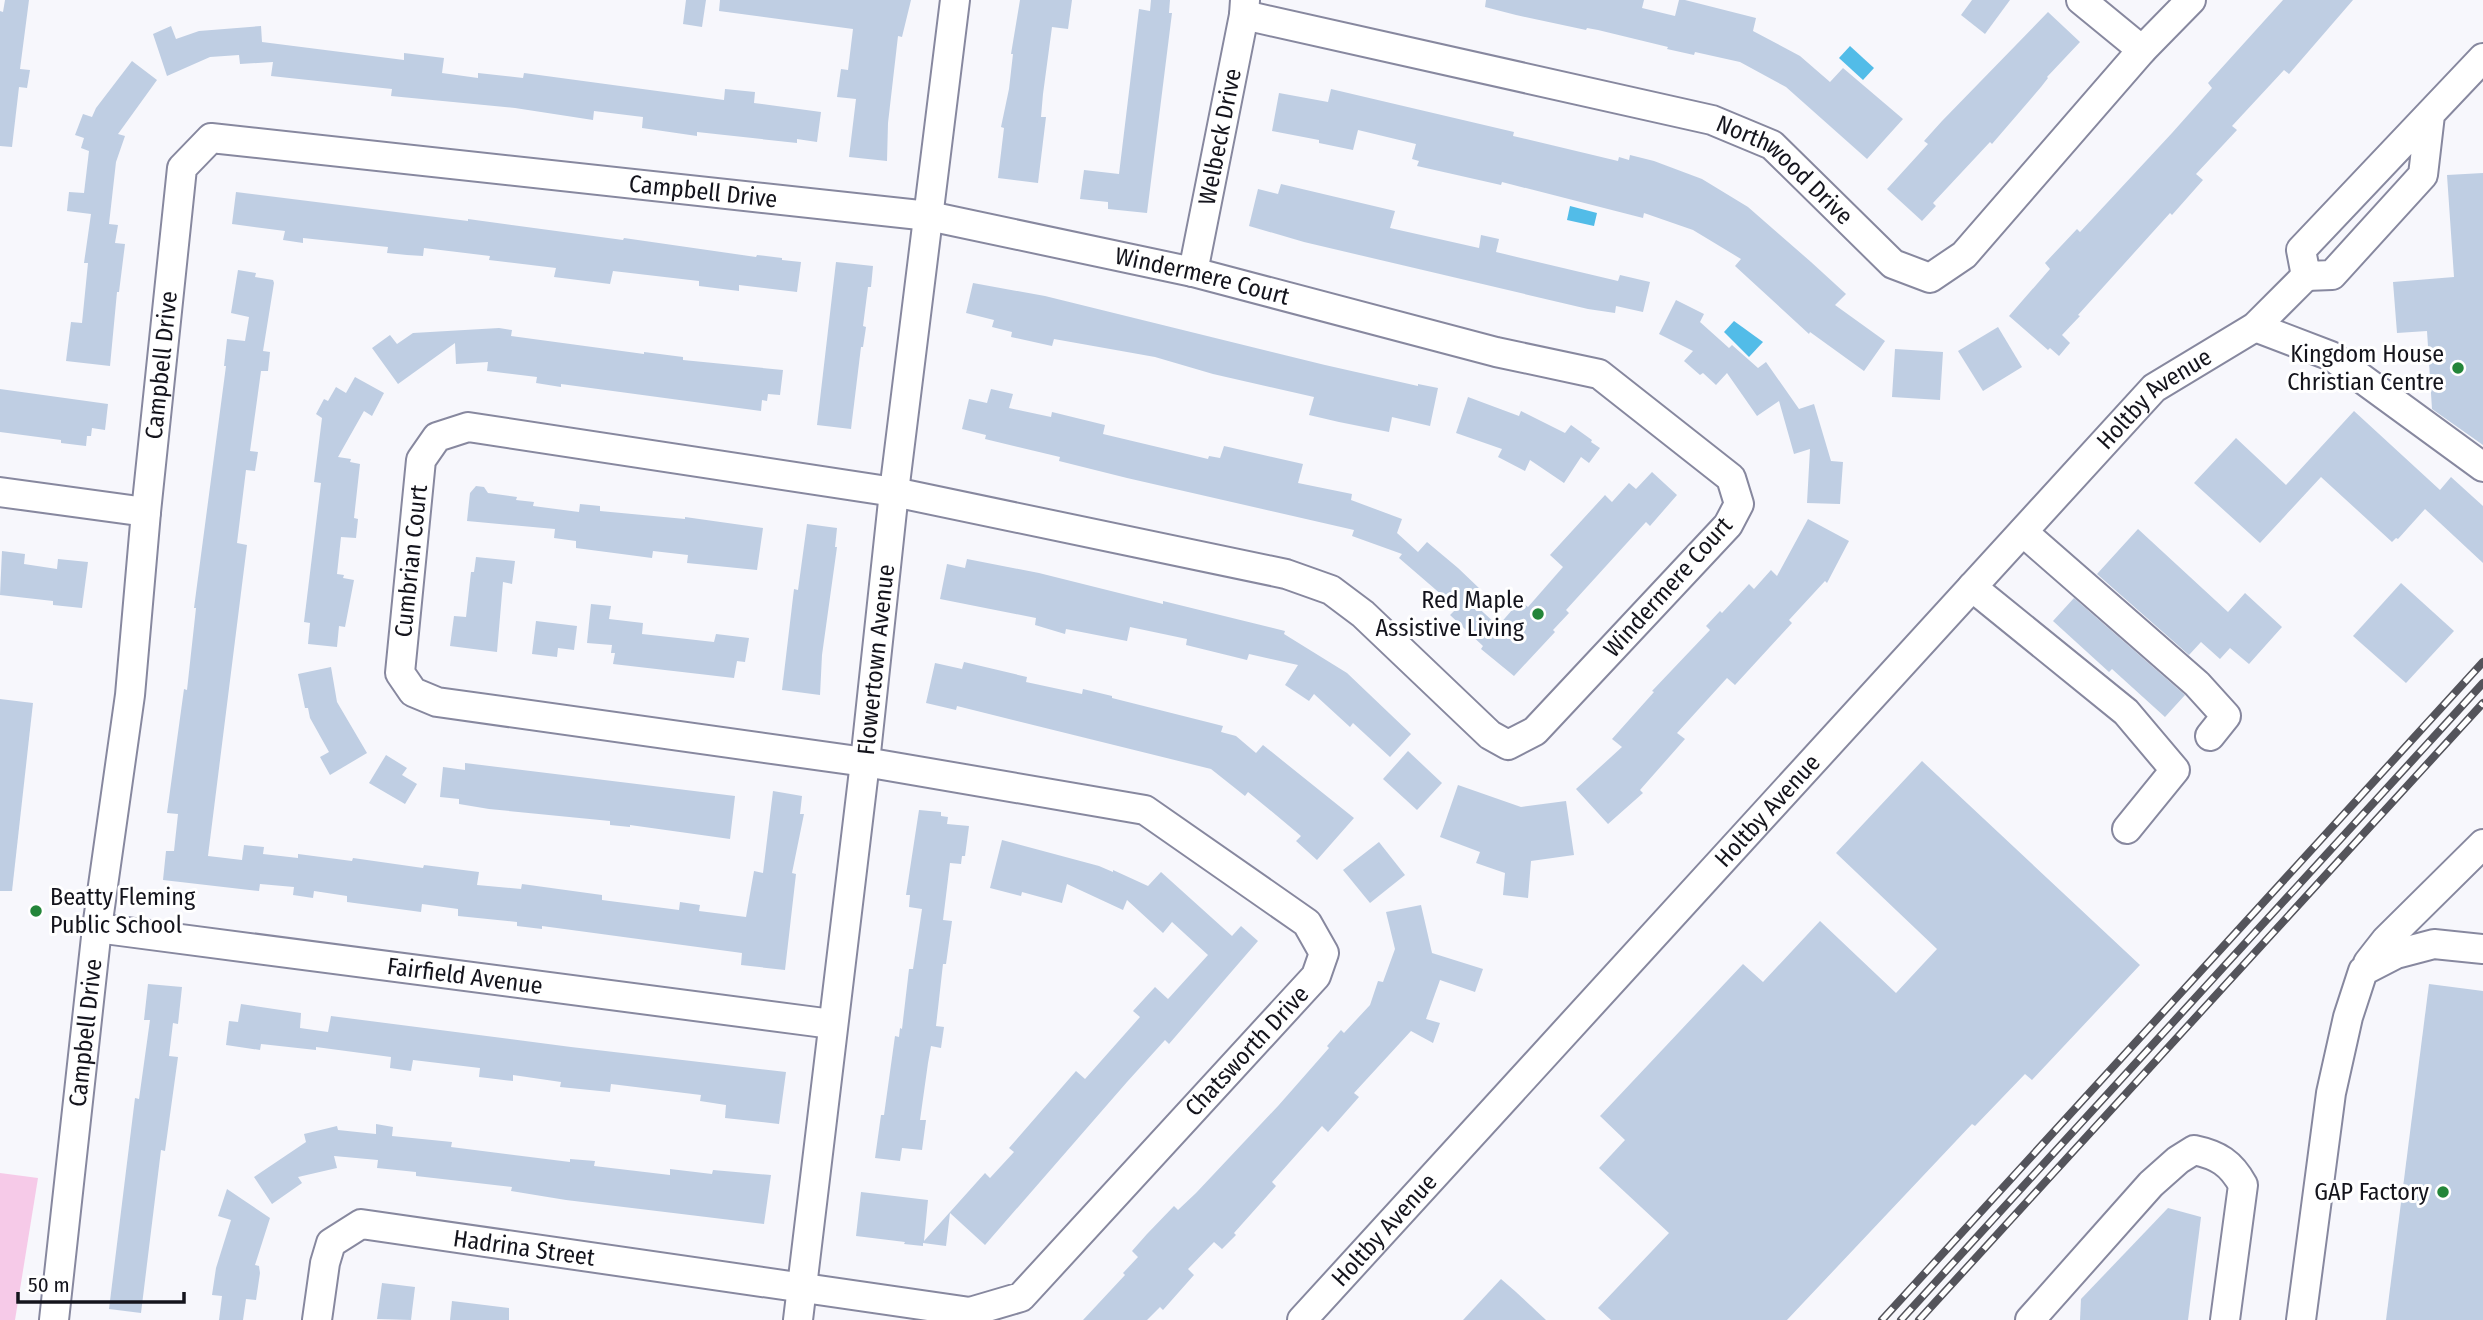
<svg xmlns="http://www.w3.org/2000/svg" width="2483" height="1320" font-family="'Fira Sans Condensed',sans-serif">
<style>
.green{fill:#f6cae8}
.water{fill:#52bce8}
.building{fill:#bfcee3}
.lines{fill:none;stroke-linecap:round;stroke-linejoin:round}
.minor-casing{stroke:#87889f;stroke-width:32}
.minor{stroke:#fff;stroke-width:28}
.rail-casing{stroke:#54545b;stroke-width:8}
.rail{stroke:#fff;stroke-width:5;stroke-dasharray:16;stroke-linecap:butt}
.poi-dot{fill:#238539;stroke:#fff;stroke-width:2.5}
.labels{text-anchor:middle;stroke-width:6;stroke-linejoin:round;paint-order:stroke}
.street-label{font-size:24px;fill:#14141c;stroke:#fff}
.poi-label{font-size:24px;fill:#14141c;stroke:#fff;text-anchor:end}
</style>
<rect width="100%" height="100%" fill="#f7f7fc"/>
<!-- green -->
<path class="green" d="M 0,1173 L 38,1178 L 15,1320 L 0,1320 Z"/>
<!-- water -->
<g class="water">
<path d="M 1850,46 L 1874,68 L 1863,80 L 1839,58 Z"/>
<path d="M 1570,206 L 1597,213 L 1594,226 L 1567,220 Z"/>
<path d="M 1734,321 L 1763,342 L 1749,357 L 1724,332 Z"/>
</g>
<!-- building -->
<g class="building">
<path d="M 5,0 L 29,0 L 20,69 L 30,70 L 27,88 L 19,87 L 12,147 L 0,146 L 0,11 L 3,12 Z"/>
<path d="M 686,0 L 706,0 L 702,27 L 683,24 Z"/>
<path d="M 720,0 L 911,0 L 902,37 L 898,36 L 888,123 L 887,161 L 849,157 L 856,99 L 837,97 L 841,69 L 848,70 L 853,29 L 719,11 Z"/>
<path d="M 1020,0 L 1072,0 L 1068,29 L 1052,27 L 1043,94 L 1041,117 L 1046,117 L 1038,183 L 998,178 L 1004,128 L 1001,127 L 1009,89 L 1013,54 L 1011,54 Z"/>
<path d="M 1151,0 L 1170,0 L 1169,13 L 1172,13 L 1147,213 L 1108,209 L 1108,202 L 1080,199 L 1084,170 L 1119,174 L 1139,9 L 1150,11 Z"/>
<path d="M 1486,0 L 1644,0 L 1642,8 L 1675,16 L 1679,0 L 1685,0 L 1756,18 L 1753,31 L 1800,56 L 1830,82 L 1843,68 L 1903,119 L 1867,159 L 1786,87 L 1740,62 L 1695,52 L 1694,55 L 1667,49 L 1668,47 L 1598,30 L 1587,28 L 1586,30 L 1516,15 L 1485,7 Z"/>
<path d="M 1972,0 L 2010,0 L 1985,34 L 1961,15 Z"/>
<path d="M 2283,0 L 2353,0 L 2289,74 L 2284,70 L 2232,126 L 2237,130 L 2196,174 L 2203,180 L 2172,215 L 2170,213 L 2078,315 L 2080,316 L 2062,335 L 2070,343 L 2059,356 L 2050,348 L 2048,350 L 2009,316 L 2050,269 L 2045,263 L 2077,229 L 2080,232 L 2172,133 L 2212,88 L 2208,83 Z"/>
<path d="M 2048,12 L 2080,42 L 2047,77 L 2048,78 L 2041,87 L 1992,144 L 1990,142 L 1933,203 L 1936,206 L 1922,221 L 1887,189 L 1928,144 L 1924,141 L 1942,121 Z"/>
<path d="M 171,26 L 176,39 L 199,31 L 261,26 L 262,42 L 404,60 L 404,53 L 444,58 L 442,73 L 478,78 L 478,73 L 523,78 L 524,73 L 724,100 L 725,89 L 755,92 L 754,103 L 821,112 L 817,142 L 797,139 L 797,143 L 697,132 L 697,136 L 642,128 L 643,117 L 594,111 L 593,120 L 515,108 L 391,96 L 392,89 L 271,76 L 273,62 L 240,64 L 239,55 L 210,57 L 167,76 L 153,34 Z"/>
<path d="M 132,61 L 157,80 L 118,134 L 125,136 L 116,162 L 109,224 L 118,225 L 115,243 L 125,244 L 119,292 L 117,292 L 110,366 L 66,361 L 71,322 L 82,323 L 88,263 L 84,263 L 91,214 L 67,211 L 69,192 L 84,193 L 89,151 L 81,148 L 84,138 L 75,135 L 83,114 L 92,117 L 96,108 Z"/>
<path d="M 1331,89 L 1514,132 L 1513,136 L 1618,161 L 1619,157 L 1629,160 L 1630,155 L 1654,161 L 1702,179 L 1748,207 L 1811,262 L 1846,294 L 1835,305 L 1885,341 L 1864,371 L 1810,332 L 1809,334 L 1735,266 L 1741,259 L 1693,230 L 1644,213 L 1643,218 L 1502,182 L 1501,185 L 1417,166 L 1419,161 L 1412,159 L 1416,144 L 1358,130 L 1353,150 L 1319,143 L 1319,140 L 1272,131 L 1279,93 L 1328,102 Z"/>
<path d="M 2483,173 L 2483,445 L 2432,409 L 2427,331 L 2397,333 L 2393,282 L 2454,277 L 2447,175 Z"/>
<path d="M 1281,184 L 1395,211 L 1390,228 L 1479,248 L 1481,235 L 1499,239 L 1496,252 L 1618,281 L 1620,275 L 1650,282 L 1643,312 L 1616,306 L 1615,313 L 1588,309 L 1304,242 L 1249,226 L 1258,189 L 1278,194 Z"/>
<path d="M 236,192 L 468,221 L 468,219 L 623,240 L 624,238 L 756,257 L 757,255 L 782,258 L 782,260 L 801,262 L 797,292 L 739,285 L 739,291 L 699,286 L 699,281 L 613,271 L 610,284 L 554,277 L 556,268 L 489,260 L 490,256 L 424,248 L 423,256 L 407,255 L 387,253 L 388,247 L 303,238 L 303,243 L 283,240 L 285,231 L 232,224 Z"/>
<path d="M 836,262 L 873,266 L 871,287 L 868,287 L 863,326 L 866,327 L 863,347 L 861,347 L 851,429 L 817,425 Z"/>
<path d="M 238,270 L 256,273 L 255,277 L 273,280 L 274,283 L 263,351 L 270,352 L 268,371 L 261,371 L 250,451 L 258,452 L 255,471 L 246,470 L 237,543 L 247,545 L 208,856 L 242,860 L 244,845 L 264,847 L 263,854 L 298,858 L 298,854 L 352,861 L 353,858 L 423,868 L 424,865 L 479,872 L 477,885 L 521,889 L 522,884 L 602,895 L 602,900 L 679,910 L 680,902 L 700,905 L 699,911 L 746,917 L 754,871 L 763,873 L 773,791 L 802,796 L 800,814 L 804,814 L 792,873 L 796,874 L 785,970 L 741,965 L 742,953 L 542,926 L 542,929 L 517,926 L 517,922 L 458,916 L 458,909 L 422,904 L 421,912 L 347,902 L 347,896 L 314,891 L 313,898 L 293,895 L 294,887 L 260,884 L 259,891 L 163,880 L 166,851 L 174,851 L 178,814 L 167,813 L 184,689 L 187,690 L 196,608 L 194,608 L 226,366 L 224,366 L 227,339 L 245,341 L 249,317 L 231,313 Z"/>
<path d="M 973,283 L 1045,296 L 1325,365 L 1418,386 L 1418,384 L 1438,388 L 1430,426 L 1392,417 L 1389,432 L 1339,422 L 1309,415 L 1314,397 L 1213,374 L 1155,357 L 1054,339 L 1052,346 L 1011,337 L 1012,332 L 992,327 L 994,320 L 966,313 Z"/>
<path d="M 1676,300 L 1704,314 L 1700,322 L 1729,348 L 1732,345 L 1758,368 L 1766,362 L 1799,409 L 1814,404 L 1831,461 L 1843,462 L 1840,504 L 1807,503 L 1810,449 L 1794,454 L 1779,401 L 1757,416 L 1727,373 L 1716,385 L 1703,373 L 1700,375 L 1684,361 L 1693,351 L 1659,334 Z"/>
<path d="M 1998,327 L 2022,367 L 1983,391 L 1958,351 Z"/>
<path d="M 499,328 L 512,330 L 511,336 L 644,354 L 644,352 L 683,357 L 683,360 L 783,370 L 780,395 L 768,394 L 767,401 L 762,400 L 761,411 L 561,384 L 561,387 L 536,383 L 537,377 L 487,371 L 488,362 L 456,364 L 455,343 L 398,384 L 372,348 L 390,335 L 397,344 L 413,333 Z"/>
<path d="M 1895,349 L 1943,352 L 1940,400 L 1892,397 Z"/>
<path d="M 355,377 L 384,393 L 372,416 L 364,411 L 338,457 L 351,459 L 350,462 L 360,464 L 354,518 L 358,519 L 356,538 L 341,537 L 337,574 L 344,575 L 343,578 L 354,580 L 345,627 L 339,626 L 337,647 L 308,644 L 310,623 L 304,622 L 321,483 L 314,482 L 322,418 L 316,414 L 324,399 L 328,401 L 336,387 L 346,393 Z"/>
<path d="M 0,389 L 108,404 L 105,430 L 92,428 L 91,436 L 87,436 L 86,446 L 61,443 L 61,440 L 0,432 Z"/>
<path d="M 991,389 L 1013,394 L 1009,408 L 1051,417 L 1052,412 L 1105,425 L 1103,434 L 1208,459 L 1209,456 L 1220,458 L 1224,446 L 1303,464 L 1298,483 L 1352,494 L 1351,500 L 1402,519 L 1397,533 L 1418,552 L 1427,542 L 1458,568 L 1480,589 L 1470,600 L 1498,626 L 1520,601 L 1528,607 L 1563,567 L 1550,555 L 1605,495 L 1612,502 L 1629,483 L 1636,489 L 1652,472 L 1677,495 L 1650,526 L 1646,522 L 1566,610 L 1569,613 L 1553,630 L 1555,632 L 1514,676 L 1481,649 L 1483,646 L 1450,615 L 1457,608 L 1399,558 L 1402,554 L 1352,536 L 1354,530 L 1127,478 L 1059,461 L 1060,457 L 985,439 L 986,435 L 962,429 L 969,399 L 987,403 Z"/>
<path d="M 1468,397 L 1519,416 L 1521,411 L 1565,433 L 1571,425 L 1592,440 L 1591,442 L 1600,448 L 1589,463 L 1581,457 L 1564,483 L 1530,460 L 1525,471 L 1498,457 L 1502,449 L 1456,433 Z"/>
<path d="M 2354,411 L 2440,490 L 2451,477 L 2483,506 L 2483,563 L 2425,509 L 2398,539 L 2396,538 L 2392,542 L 2321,477 L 2260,543 L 2194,483 L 2236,438 L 2286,485 Z"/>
<path d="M 476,486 L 484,487 L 488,493 L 517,497 L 516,500 L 534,502 L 533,506 L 579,512 L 580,504 L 600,506 L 600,511 L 685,519 L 685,517 L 763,528 L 757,570 L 687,563 L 688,555 L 653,551 L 652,558 L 576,548 L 576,541 L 554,538 L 555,529 L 467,521 L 470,493 Z"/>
<path d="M 1808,519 L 1849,541 L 1827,583 L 1825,581 L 1789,620 L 1792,623 L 1735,685 L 1727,678 L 1677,733 L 1685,739 L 1640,790 L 1643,793 L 1608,824 L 1576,789 L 1622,747 L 1612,739 L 1654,692 L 1652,691 L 1710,630 L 1706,626 L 1720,611 L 1722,613 L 1749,584 L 1754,589 L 1771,570 L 1777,576 Z"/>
<path d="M 807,524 L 837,528 L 835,547 L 837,547 L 822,655 L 820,695 L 782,690 L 794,589 L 798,590 Z"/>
<path d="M 2138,529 L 2228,612 L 2245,593 L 2282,627 L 2249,664 L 2230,648 L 2220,659 L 2201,642 L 2189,655 L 2097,574 Z"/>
<path d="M 2,551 L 25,554 L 24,564 L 57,569 L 58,559 L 88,562 L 82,608 L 53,605 L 53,601 L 0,595 Z"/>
<path d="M 476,557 L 515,561 L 512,584 L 503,582 L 497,652 L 450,646 L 454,616 L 466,617 L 471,572 L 474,572 Z"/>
<path d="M 967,559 L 1039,573 L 1163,604 L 1163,601 L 1285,631 L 1284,634 L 1347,673 L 1411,734 L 1390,757 L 1353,723 L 1350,727 L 1314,694 L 1309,701 L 1285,685 L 1298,665 L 1249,654 L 1247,660 L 1186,645 L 1187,639 L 1130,627 L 1127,641 L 1066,629 L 1065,634 L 1035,625 L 1036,618 L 940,599 L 947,564 L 965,568 Z"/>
<path d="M 2401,583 L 2454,631 L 2406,683 L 2353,636 Z"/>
<path d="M 2074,598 L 2185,695 L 2165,717 L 2112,669 L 2109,672 L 2053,621 Z"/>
<path d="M 591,604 L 611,606 L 609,619 L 643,623 L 642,634 L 714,642 L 716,634 L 749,638 L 745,662 L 737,661 L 734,678 L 613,664 L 615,653 L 611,653 L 612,645 L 587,643 Z"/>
<path d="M 536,621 L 577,626 L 574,650 L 558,648 L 557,657 L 532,654 Z"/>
<path d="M 964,662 L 1027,677 L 1026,682 L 1082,694 L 1083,689 L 1112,696 L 1112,698 L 1223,726 L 1221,732 L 1236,736 L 1256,753 L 1263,745 L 1354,818 L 1317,860 L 1296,841 L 1301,836 L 1276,815 L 1248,792 L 1245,796 L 1211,769 L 957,706 L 956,710 L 926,703 L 935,663 L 962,669 Z"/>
<path d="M 331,667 L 337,702 L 367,753 L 330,775 L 320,757 L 329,752 L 310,718 L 308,708 L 305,708 L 298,674 Z"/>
<path d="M 0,699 L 33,703 L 12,891 L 0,891 Z"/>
<path d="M 1408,751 L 1442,783 L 1417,810 L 1383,779 Z"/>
<path d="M 386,755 L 407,768 L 402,775 L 417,784 L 405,804 L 369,783 Z"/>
<path d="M 1922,761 L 2140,965 L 2032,1080 L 2025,1074 L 1975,1126 L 1972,1124 L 1787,1320 L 1611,1320 L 1598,1308 L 1669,1233 L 1599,1168 L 1625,1140 L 1600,1116 L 1743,964 L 1763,982 L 1820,921 L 1896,993 L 1937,949 L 1836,853 Z"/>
<path d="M 465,763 L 735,796 L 730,839 L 630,825 L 630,827 L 610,825 L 610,821 L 489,809 L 459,804 L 459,799 L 440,797 L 443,767 L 465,770 Z"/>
<path d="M 1458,785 L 1521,807 L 1566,801 L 1574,855 L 1531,861 L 1528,898 L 1503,895 L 1505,873 L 1476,863 L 1480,852 L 1440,837 Z"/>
<path d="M 919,810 L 941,812 L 941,816 L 948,817 L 947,824 L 969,826 L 965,856 L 962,856 L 961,864 L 950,863 L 943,920 L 952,921 L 946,964 L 943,964 L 936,1026 L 944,1027 L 941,1048 L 931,1046 L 928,1063 L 920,1120 L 926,1120 L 922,1150 L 902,1148 L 900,1161 L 875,1158 L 881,1115 L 884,1115 L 895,1036 L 899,1037 L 900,1028 L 902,1029 L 909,969 L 913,969 L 922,909 L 909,907 L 910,895 L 906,895 Z"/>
<path d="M 1002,840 L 1099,866 L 1113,872 L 1113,870 L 1148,886 L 1161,872 L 1232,936 L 1241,926 L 1258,941 L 1169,1044 L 1165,1040 L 1127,1082 L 985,1245 L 950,1213 L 946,1246 L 923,1243 L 923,1246 L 904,1244 L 905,1242 L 856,1236 L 861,1192 L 928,1200 L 924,1241 L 985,1173 L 990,1178 L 1014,1152 L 1009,1148 L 1076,1071 L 1085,1079 L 1140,1017 L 1133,1011 L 1155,987 L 1168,999 L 1208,955 L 1172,922 L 1163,933 L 1127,900 L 1123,910 L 1067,884 L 1062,903 L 1022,892 L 1021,896 L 990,888 Z"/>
<path d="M 1379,842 L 1405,875 L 1370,903 L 1343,870 Z"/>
<path d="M 1421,905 L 1432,953 L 1483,969 L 1475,992 L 1440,980 L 1426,1019 L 1440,1023 L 1433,1043 L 1411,1031 L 1354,1093 L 1359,1097 L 1328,1132 L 1322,1126 L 1272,1182 L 1276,1186 L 1234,1233 L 1236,1235 L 1222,1249 L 1214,1242 L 1188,1269 L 1194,1275 L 1163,1310 L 1160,1307 L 1147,1320 L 1083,1320 L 1125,1275 L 1123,1273 L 1138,1257 L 1132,1251 L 1147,1234 L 1174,1206 L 1178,1210 L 1196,1193 L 1278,1106 L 1329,1048 L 1327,1046 L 1341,1030 L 1344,1033 L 1370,1005 L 1378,981 L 1383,982 L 1395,949 L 1386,912 Z"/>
<path d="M 148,984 L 182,987 L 178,1024 L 173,1023 L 169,1056 L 178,1057 L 165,1151 L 161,1150 L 141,1313 L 109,1309 L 135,1098 L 139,1099 L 150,1020 L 144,1020 Z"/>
<path d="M 2429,984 L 2483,991 L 2483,1320 L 2386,1320 Z"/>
<path d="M 241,1004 L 301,1013 L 300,1028 L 328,1032 L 331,1016 L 571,1047 L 786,1072 L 779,1124 L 725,1118 L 726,1105 L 700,1101 L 701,1095 L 611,1084 L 610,1092 L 560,1087 L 561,1082 L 513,1075 L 513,1081 L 479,1077 L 480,1068 L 413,1060 L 411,1071 L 390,1068 L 391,1057 L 316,1047 L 316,1050 L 261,1044 L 260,1050 L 226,1045 L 229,1021 L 238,1022 Z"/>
<path d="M 376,1124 L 393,1127 L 392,1136 L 452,1142 L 451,1147 L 570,1162 L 570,1159 L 595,1161 L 594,1166 L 670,1175 L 670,1169 L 712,1174 L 713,1170 L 771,1175 L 764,1224 L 566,1200 L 511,1191 L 512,1187 L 416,1176 L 416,1172 L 377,1168 L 378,1160 L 334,1156 L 337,1168 L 298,1177 L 302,1183 L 272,1204 L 254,1177 L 306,1142 L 304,1134 L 337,1126 L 338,1130 L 376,1134 Z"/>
<path d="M 227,1189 L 270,1218 L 255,1265 L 259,1266 L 260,1273 L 256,1300 L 246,1299 L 243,1320 L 219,1320 L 222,1296 L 212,1295 L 216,1268 L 231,1220 L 218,1216 Z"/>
<path d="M 2168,1208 L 2201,1217 L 2188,1320 L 2080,1320 L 2081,1299 Z"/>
<path d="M 1501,1279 L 1516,1292 L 1546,1320 L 1463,1320 Z"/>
<path d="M 382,1283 L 415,1287 L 411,1320 L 377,1319 Z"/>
<path d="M 452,1301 L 509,1308 L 509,1320 L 450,1320 Z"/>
</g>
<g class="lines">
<defs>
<g id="minor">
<path d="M 2081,0 L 2142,50"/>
<path id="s1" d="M 1244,15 L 1712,120 L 1772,145 L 1893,264 L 1930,278 L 1964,255 L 2142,50 L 2191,0"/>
<path d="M 2430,115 L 2423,175 L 2332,275 L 2306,276 L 2301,250 L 2483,58"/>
<path id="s2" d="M 1193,272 L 1244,15 L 1245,0"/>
<path d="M 2255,327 L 2331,356 L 2483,467"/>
<path d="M 0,492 L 146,512"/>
<path d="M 2023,532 L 2197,684 L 2226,716 L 2210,736"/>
<path d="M 1972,587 L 2126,712 L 2175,770 L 2127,829"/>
<path id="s3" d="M 97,928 L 832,1024"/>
<path d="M 2368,963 L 2386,940 L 2483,844"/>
<path id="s4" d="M 54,1320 L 97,928 L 130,695 L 146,512 L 182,168 L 211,138 L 929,216 L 1193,272 L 1496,352 L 1599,374 L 1731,478 L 1739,504 L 1728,525 L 1535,731 L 1508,745 L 1490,735 L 1363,614 L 1331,590 L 1286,574 L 894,492 L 468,427 L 437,437 L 421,460 L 400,673 L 413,692 L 437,702 L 865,762 L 1145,810 L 1307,923 L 1324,953 L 1316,976 L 1021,1297 L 970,1312 L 361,1224 L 331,1243 L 325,1263 L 317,1320"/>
<path id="s5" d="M 798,1320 L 865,762 L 894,492 L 955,0"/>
<path id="s6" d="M 1302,1320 L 2154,388 L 2255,327 L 2306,276"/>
<path d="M 2030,1320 L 2151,1184 L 2178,1160 L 2194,1150 C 2218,1155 2231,1163 2243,1185 L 2225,1320"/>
<path d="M 2301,1320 L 2331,1093 L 2348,1017 L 2363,971 L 2396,954 L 2434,944 L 2483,949"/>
</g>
</defs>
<!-- minor casing -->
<use href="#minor" class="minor-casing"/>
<!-- minor -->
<use href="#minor" class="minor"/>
<defs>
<g id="rail">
<path d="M 1882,1320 L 2483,662"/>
<path d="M 1901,1320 L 2483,683"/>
<path d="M 1919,1320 L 2483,703"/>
</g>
</defs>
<!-- rail casing -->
<use href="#rail" class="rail-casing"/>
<!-- rail -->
<use href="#rail" class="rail"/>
</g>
<!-- markers -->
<g class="poi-dot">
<circle cx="2458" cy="368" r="7"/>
<circle cx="1538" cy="614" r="7"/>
<circle cx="36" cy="911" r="7"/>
<circle cx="2443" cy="1192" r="7"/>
</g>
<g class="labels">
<!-- street labels -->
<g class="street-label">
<text dy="8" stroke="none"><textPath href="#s2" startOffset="138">Welbeck Drive</textPath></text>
<text dy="8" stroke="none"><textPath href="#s1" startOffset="569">Northwood Drive</textPath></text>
<text dy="8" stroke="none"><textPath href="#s4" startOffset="1696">Campbell Drive</textPath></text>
<text dy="8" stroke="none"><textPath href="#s4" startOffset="2203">Windermere Court</textPath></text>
<text dy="8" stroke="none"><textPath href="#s4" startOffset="961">Campbell Drive</textPath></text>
<text dy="8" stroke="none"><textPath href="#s6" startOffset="1256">Holtby Avenue</textPath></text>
<text transform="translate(411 561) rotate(-84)" y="8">Cumbrian Court</text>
<text transform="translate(1668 587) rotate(-48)" y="8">Windermere Court</text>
<text dy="8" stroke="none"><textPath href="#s5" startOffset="665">Flowertown Avenue</textPath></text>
<text dy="8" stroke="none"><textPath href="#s6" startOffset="690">Holtby Avenue</textPath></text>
<text dy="8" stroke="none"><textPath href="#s3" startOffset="371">Fairfield Avenue</textPath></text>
<text dy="8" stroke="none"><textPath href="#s4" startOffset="289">Campbell Drive</textPath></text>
<text transform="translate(1247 1051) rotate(-47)" y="8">Chatsworth Drive</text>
<text dy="8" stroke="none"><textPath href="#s6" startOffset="122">Holtby Avenue</textPath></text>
<text transform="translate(524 1248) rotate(8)" y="8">Hadrina Street</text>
</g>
<!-- poi labels -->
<g class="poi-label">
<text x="2444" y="362">Kingdom House<tspan x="2444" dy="28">Christian Centre</tspan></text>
<text x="1524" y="608">Red Maple<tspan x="1524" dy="28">Assistive Living</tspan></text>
<text x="50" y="905" text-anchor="start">Beatty Fleming<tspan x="50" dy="28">Public School</tspan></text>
<text x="2429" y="1200">GAP Factory</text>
</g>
</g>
<!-- scale -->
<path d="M18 1292v10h166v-10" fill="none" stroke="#14141c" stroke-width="3.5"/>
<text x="28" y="1292" font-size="21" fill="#14141c" stroke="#ffffff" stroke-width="5" paint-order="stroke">50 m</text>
</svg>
